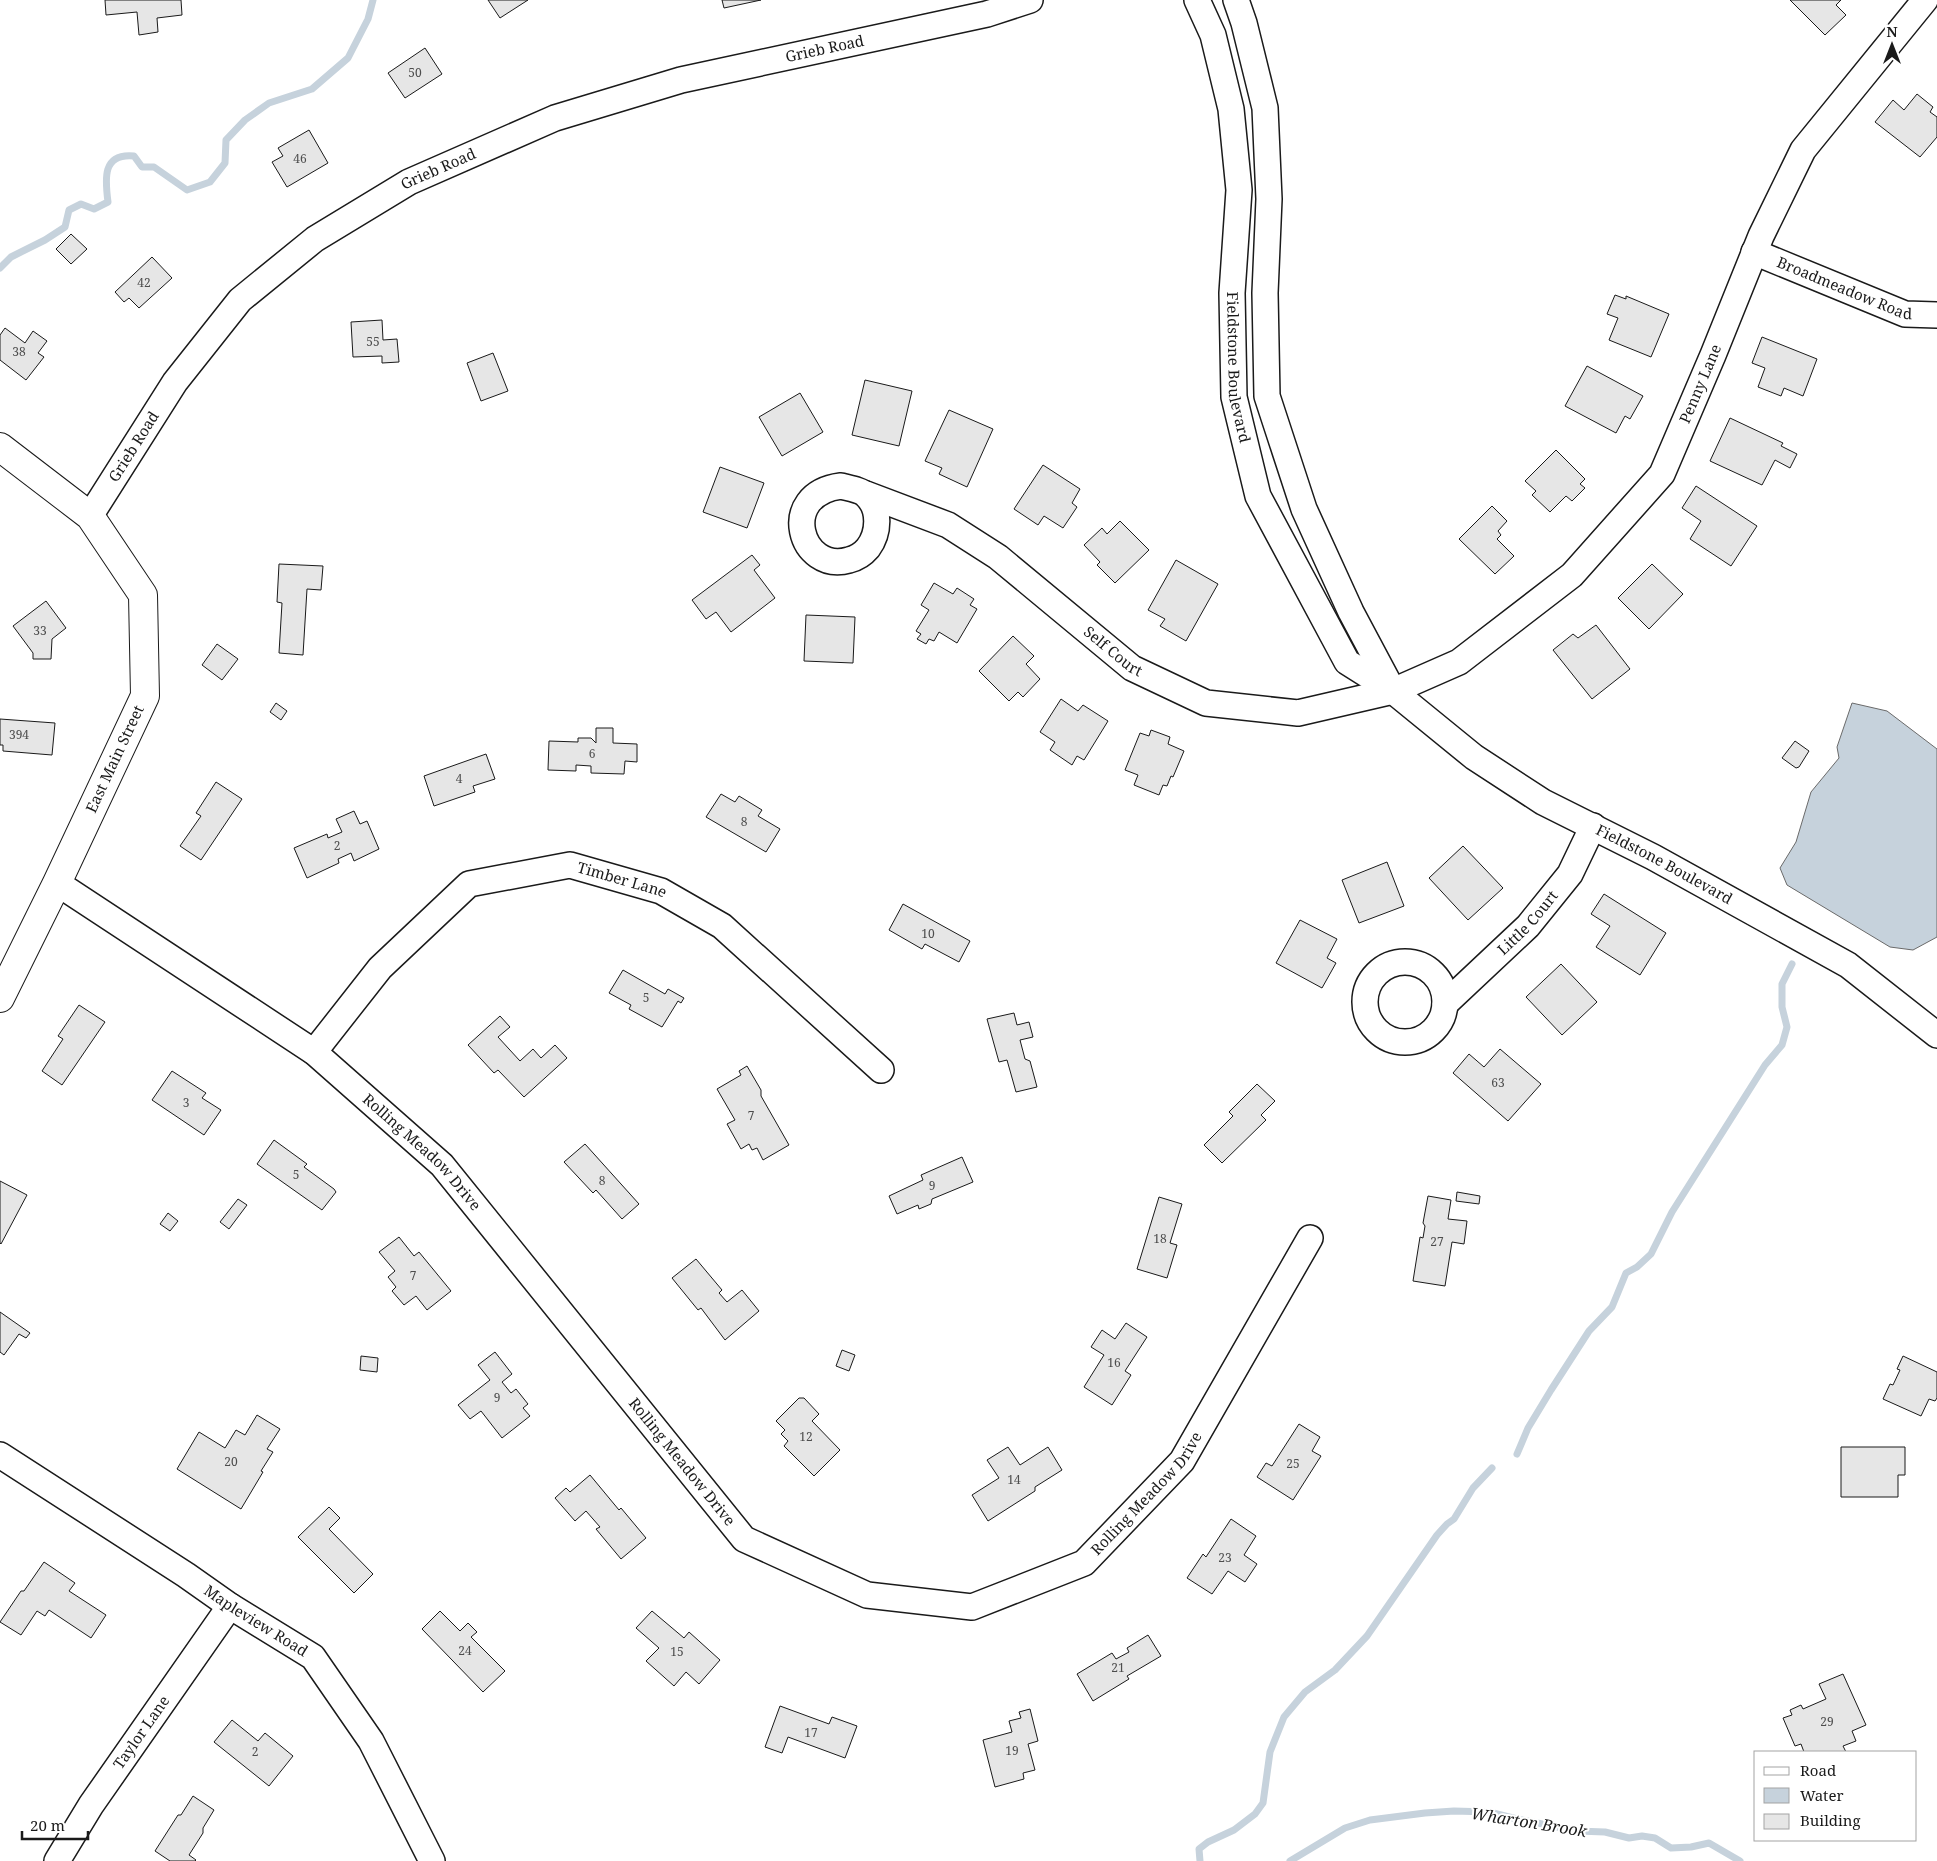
<svg xmlns="http://www.w3.org/2000/svg" width="1937" height="1861" font-family="'Noto Serif',serif">
<style>
.water{fill:#c6d2dc;stroke:#6a6a6a}
.lines{fill:none;stroke-linecap:round;stroke-linejoin:round}
.stream{stroke:#c6d2dc;stroke-width:7}
.building{fill:#e6e6e6;stroke:#1a1a1a}
.minor-casing{stroke:#1a1a1a;stroke-width:28}
.major-casing{stroke:#1a1a1a;stroke-width:30}
.minor{stroke:#fff;stroke-width:25}
.major{stroke:#fff;stroke-width:28}
.labels{text-anchor:middle;stroke-width:4;stroke-linejoin:round;paint-order:stroke}
.number-label{font-size:12px;fill:#4d4d4d}
.street-label{font-size:15px;fill:#1a1a1a;stroke:#fff}
.water-label{font-size:16px;font-style:italic;fill:#1a1a1a;stroke:#fff}
</style>
<rect width="100%" height="100%" fill="#fff"/>
<!-- water -->
<path class="water" d="M 1852,703 L 1887,711 L 1937,749 L 1937,937 L 1913,950 L 1890,947 L 1787,885 L 1780,868 L 1796,842 L 1811,792 L 1839,758 L 1837,747 Z"/>
<g class="lines">
<!-- stream -->
<g class="stream">
<path d="M 0,268 L 11,257 L 45,240 L 65,227 L 69,210 L 81,204 L 94,209 L 108,202 C 105,179 102,153 134,156 L 142,167 L 154,167 L 187,190 L 210,182 L 225,163 L 226,140 L 245,120 L 269,103 L 312,89 L 348,58 L 368,19 L 373,0"/>
<path d="M 1517,1454 L 1528,1428 L 1551,1390 L 1589,1331 L 1612,1307 L 1626,1273 L 1637,1267 L 1651,1254 L 1672,1212 L 1765,1065 L 1782,1045 L 1787,1027 L 1782,1007 L 1782,984 L 1792,964"/>
<path d="M 1200,1861 L 1199,1849 L 1208,1842 L 1234,1830 L 1255,1814 L 1263,1803 L 1270,1752 L 1284,1717 L 1305,1692 L 1335,1670 L 1367,1636 L 1437,1535 L 1447,1524 L 1454,1519 L 1473,1488 L 1492,1468"/>
<path d="M 1290,1861 L 1345,1828 L 1370,1820 L 1425,1813 L 1454,1811 L 1489,1812 L 1517,1819 L 1577,1831 L 1605,1832 L 1629,1838 L 1642,1836 L 1655,1838 L 1671,1848 L 1691,1847 L 1709,1843 L 1740,1861"/>
</g>
</g>
<!-- building -->
<g class="building">
<path d="M 105,0 L 181,0 L 182,15 L 157,18 L 158,32 L 139,35 L 137,12 L 106,15 Z"/>
<path d="M 488,0 L 528,0 L 500,18 Z"/>
<path d="M 722,0 L 761,0 L 724,8 Z"/>
<path d="M 1790,0 L 1841,0 L 1836,5 L 1846,15 L 1825,35 Z"/>
<path d="M 425,48 L 442,74 L 405,98 L 388,73 Z"/>
<path d="M 1917,94 L 1933,107 L 1930,112 L 1937,117 L 1937,137 L 1920,157 L 1875,122 L 1893,100 L 1904,110 Z"/>
<path d="M 309,130 L 328,163 L 287,187 L 272,162 L 283,156 L 278,148 Z"/>
<path d="M 71,234 L 87,249 L 71,264 L 56,249 Z"/>
<path d="M 152,257 L 172,278 L 139,308 L 129,298 L 124,302 L 115,292 Z"/>
<path d="M 1615,295 L 1626,299 L 1626,296 L 1669,314 L 1651,357 L 1609,340 L 1618,318 L 1607,314 Z"/>
<path d="M 382,320 L 383,340 L 397,339 L 399,362 L 382,363 L 382,356 L 353,357 L 351,322 Z"/>
<path d="M 5,328 L 25,343 L 33,331 L 47,341 L 38,353 L 44,357 L 26,380 L 0,360 L 0,335 Z"/>
<path d="M 1762,337 L 1817,359 L 1803,396 L 1784,388 L 1781,396 L 1758,387 L 1765,368 L 1752,363 Z"/>
<path d="M 493,353 L 508,391 L 481,401 L 467,363 Z"/>
<path d="M 1587,366 L 1643,396 L 1630,419 L 1625,416 L 1616,433 L 1565,406 Z"/>
<path d="M 865,380 L 912,391 L 899,446 L 852,435 Z"/>
<path d="M 800,393 L 823,432 L 782,456 L 759,417 Z"/>
<path d="M 949,410 L 993,429 L 967,487 L 939,474 L 942,468 L 925,461 Z"/>
<path d="M 1730,418 L 1783,443 L 1781,446 L 1797,454 L 1790,468 L 1775,460 L 1762,485 L 1710,461 Z"/>
<path d="M 1556,450 L 1585,479 L 1580,484 L 1585,488 L 1572,501 L 1566,496 L 1550,512 L 1532,495 L 1536,491 L 1525,481 Z"/>
<path d="M 1043,465 L 1080,489 L 1072,503 L 1077,507 L 1063,528 L 1044,516 L 1038,525 L 1014,509 Z"/>
<path d="M 720,467 L 764,483 L 747,528 L 703,512 Z"/>
<path d="M 1696,486 L 1757,526 L 1731,566 L 1690,539 L 1701,521 L 1682,508 Z"/>
<path d="M 1492,506 L 1507,521 L 1498,531 L 1501,535 L 1497,539 L 1514,556 L 1495,574 L 1459,539 Z"/>
<path d="M 1120,521 L 1149,550 L 1115,583 L 1097,565 L 1100,562 L 1084,545 L 1102,528 L 1107,534 Z"/>
<path d="M 752,555 L 760,565 L 754,570 L 775,598 L 731,632 L 716,612 L 706,619 L 692,600 Z"/>
<path d="M 1176,560 L 1218,584 L 1186,641 L 1160,626 L 1165,619 L 1148,610 Z"/>
<path d="M 279,564 L 323,566 L 321,590 L 307,589 L 303,655 L 279,653 L 282,603 L 277,602 Z"/>
<path d="M 1652,564 L 1683,594 L 1649,629 L 1618,598 Z"/>
<path d="M 934,583 L 953,594 L 957,588 L 974,599 L 970,605 L 977,609 L 957,643 L 939,632 L 934,641 L 929,639 L 926,644 L 917,639 L 921,634 L 916,631 L 929,610 L 921,605 Z"/>
<path d="M 46,601 L 66,628 L 52,639 L 51,659 L 33,659 L 33,653 L 13,626 Z"/>
<path d="M 806,615 L 855,617 L 853,663 L 804,661 Z"/>
<path d="M 1596,625 L 1630,669 L 1592,699 L 1553,650 L 1573,634 L 1578,638 Z"/>
<path d="M 1013,636 L 1034,656 L 1026,664 L 1040,679 L 1023,697 L 1018,692 L 1009,701 L 979,671 Z"/>
<path d="M 217,644 L 238,659 L 222,680 L 202,665 Z"/>
<path d="M 1061,699 L 1078,711 L 1083,705 L 1108,721 L 1084,760 L 1077,756 L 1072,765 L 1050,750 L 1055,742 L 1040,732 Z"/>
<path d="M 276,703 L 287,711 L 281,720 L 270,712 Z"/>
<path d="M 0,719 L 55,723 L 52,755 L 3,751 L 3,745 L 0,745 Z"/>
<path d="M 596,728 L 613,728 L 613,743 L 637,744 L 637,762 L 625,761 L 624,774 L 591,773 L 591,766 L 576,765 L 576,771 L 548,770 L 549,741 L 578,742 L 578,738 L 591,738 L 596,743 Z"/>
<path d="M 1151,730 L 1170,737 L 1168,744 L 1184,751 L 1173,777 L 1171,776 L 1167,786 L 1163,785 L 1159,795 L 1134,785 L 1138,775 L 1125,770 L 1140,733 L 1149,736 Z"/>
<path d="M 1795,741 L 1809,751 L 1799,767 L 1796,768 L 1782,758 Z"/>
<path d="M 486,754 L 495,779 L 473,786 L 475,792 L 434,806 L 424,776 Z"/>
<path d="M 216,782 L 242,799 L 201,860 L 180,846 L 201,816 L 196,813 Z"/>
<path d="M 721,794 L 735,802 L 739,796 L 762,810 L 758,816 L 780,829 L 766,852 L 706,817 Z"/>
<path d="M 354,811 L 360,824 L 367,821 L 379,849 L 354,861 L 351,853 L 338,859 L 339,863 L 307,878 L 294,848 L 327,834 L 328,838 L 342,832 L 336,819 Z"/>
<path d="M 1463,846 L 1503,888 L 1468,920 L 1429,878 Z"/>
<path d="M 1387,862 L 1404,906 L 1359,923 L 1342,880 Z"/>
<path d="M 1604,894 L 1666,933 L 1640,975 L 1596,947 L 1610,926 L 1591,914 Z"/>
<path d="M 903,904 L 970,941 L 959,962 L 925,944 L 922,949 L 889,930 Z"/>
<path d="M 1300,920 L 1337,939 L 1327,958 L 1336,963 L 1322,988 L 1276,963 Z"/>
<path d="M 1561,964 L 1597,1002 L 1562,1035 L 1526,997 Z"/>
<path d="M 623,970 L 665,994 L 668,989 L 684,998 L 681,1003 L 678,1001 L 662,1027 L 629,1009 L 631,1005 L 609,993 Z"/>
<path d="M 79,1005 L 105,1022 L 62,1085 L 42,1071 L 63,1039 L 58,1036 Z"/>
<path d="M 1014,1013 L 1017,1025 L 1029,1022 L 1033,1037 L 1020,1040 L 1025,1059 L 1030,1061 L 1037,1087 L 1016,1092 L 1007,1060 L 999,1062 L 987,1019 Z"/>
<path d="M 500,1016 L 510,1027 L 498,1037 L 520,1061 L 533,1049 L 541,1058 L 555,1045 L 567,1058 L 524,1097 L 498,1070 L 494,1073 L 468,1045 Z"/>
<path d="M 1500,1049 L 1541,1084 L 1508,1121 L 1453,1073 L 1469,1054 L 1484,1067 Z"/>
<path d="M 747,1066 L 761,1090 L 761,1096 L 789,1145 L 763,1160 L 757,1148 L 752,1150 L 749,1144 L 741,1149 L 727,1124 L 735,1120 L 717,1089 L 741,1075 L 739,1071 Z"/>
<path d="M 172,1071 L 206,1093 L 202,1098 L 221,1110 L 204,1135 L 152,1100 Z"/>
<path d="M 1257,1084 L 1275,1101 L 1261,1115 L 1266,1120 L 1222,1163 L 1204,1145 L 1233,1116 L 1229,1112 Z"/>
<path d="M 274,1140 L 307,1164 L 304,1167 L 334,1189 L 336,1192 L 322,1210 L 257,1164 Z"/>
<path d="M 585,1144 L 639,1204 L 622,1219 L 596,1190 L 593,1193 L 564,1162 Z"/>
<path d="M 962,1157 L 973,1182 L 932,1199 L 931,1204 L 919,1209 L 918,1205 L 897,1214 L 889,1196 L 923,1180 L 921,1175 Z"/>
<path d="M 0,1181 L 27,1195 L 1,1244 L 0,1243 Z"/>
<path d="M 1457,1192 L 1480,1196 L 1479,1204 L 1456,1201 Z"/>
<path d="M 1428,1196 L 1451,1200 L 1448,1219 L 1467,1221 L 1464,1244 L 1452,1242 L 1445,1286 L 1413,1281 L 1420,1237 L 1423,1238 L 1425,1226 L 1423,1223 Z"/>
<path d="M 1159,1197 L 1182,1204 L 1170,1243 L 1177,1245 L 1167,1278 L 1137,1269 Z"/>
<path d="M 238,1199 L 247,1205 L 229,1229 L 220,1222 Z"/>
<path d="M 168,1213 L 178,1221 L 170,1231 L 160,1224 Z"/>
<path d="M 399,1237 L 414,1256 L 419,1252 L 451,1291 L 427,1310 L 416,1296 L 404,1305 L 392,1291 L 396,1287 L 388,1277 L 395,1271 L 379,1252 Z"/>
<path d="M 696,1259 L 722,1290 L 719,1293 L 727,1302 L 742,1290 L 759,1311 L 725,1340 L 701,1308 L 698,1310 L 672,1278 Z"/>
<path d="M 0,1312 L 30,1333 L 26,1338 L 19,1334 L 4,1355 L 0,1352 Z"/>
<path d="M 1126,1323 L 1147,1337 L 1125,1371 L 1131,1375 L 1112,1405 L 1084,1387 L 1104,1355 L 1091,1347 L 1102,1330 L 1115,1339 Z"/>
<path d="M 842,1350 L 855,1355 L 849,1371 L 836,1366 Z"/>
<path d="M 495,1352 L 512,1374 L 502,1382 L 511,1393 L 516,1389 L 528,1404 L 523,1408 L 530,1416 L 502,1438 L 481,1411 L 470,1419 L 458,1405 L 490,1380 L 478,1365 Z"/>
<path d="M 361,1356 L 378,1358 L 377,1372 L 360,1370 Z"/>
<path d="M 1903,1356 L 1937,1372 L 1937,1398 L 1935,1401 L 1929,1399 L 1921,1416 L 1883,1399 L 1890,1384 L 1893,1385 L 1900,1370 L 1897,1369 Z"/>
<path d="M 799,1398 L 804,1398 L 819,1414 L 812,1421 L 840,1450 L 814,1476 L 784,1446 L 788,1441 L 781,1434 L 785,1430 L 776,1421 Z"/>
<path d="M 257,1415 L 280,1429 L 267,1449 L 273,1452 L 261,1471 L 263,1472 L 241,1509 L 177,1469 L 199,1432 L 225,1448 L 236,1430 L 245,1435 Z"/>
<path d="M 1299,1424 L 1320,1437 L 1312,1451 L 1321,1456 L 1293,1500 L 1257,1477 L 1266,1463 L 1272,1466 Z"/>
<path d="M 1008,1447 L 1020,1465 L 1048,1447 L 1062,1470 L 1035,1487 L 1035,1491 L 988,1521 L 972,1495 L 999,1478 L 987,1460 Z"/>
<path d="M 1841,1447 L 1905,1447 L 1905,1475 L 1898,1475 L 1898,1497 L 1841,1497 Z"/>
<path d="M 590,1475 L 619,1510 L 621,1508 L 646,1538 L 621,1559 L 596,1529 L 600,1527 L 586,1511 L 575,1521 L 555,1498 L 566,1488 L 570,1492 Z"/>
<path d="M 329,1507 L 340,1518 L 329,1529 L 373,1574 L 354,1593 L 298,1537 Z"/>
<path d="M 1231,1519 L 1256,1536 L 1244,1555 L 1257,1564 L 1245,1582 L 1228,1571 L 1212,1594 L 1187,1578 L 1203,1554 L 1206,1557 Z"/>
<path d="M 44,1562 L 75,1583 L 69,1591 L 106,1615 L 91,1638 L 49,1610 L 45,1616 L 37,1611 L 21,1635 L 0,1622 L 21,1591 L 24,1591 Z"/>
<path d="M 440,1611 L 460,1631 L 468,1623 L 477,1632 L 471,1637 L 505,1671 L 483,1692 L 422,1629 Z"/>
<path d="M 652,1611 L 684,1638 L 689,1632 L 720,1660 L 699,1684 L 686,1672 L 674,1686 L 646,1661 L 659,1648 L 636,1628 Z"/>
<path d="M 1148,1635 L 1161,1656 L 1127,1676 L 1129,1679 L 1093,1701 L 1077,1674 L 1112,1653 L 1116,1659 L 1129,1652 L 1127,1648 Z"/>
<path d="M 1843,1674 L 1866,1725 L 1852,1731 L 1856,1741 L 1843,1746 L 1846,1752 L 1804,1752 L 1801,1744 L 1795,1746 L 1783,1718 L 1792,1715 L 1790,1710 L 1801,1705 L 1803,1709 L 1826,1699 L 1819,1684 Z"/>
<path d="M 780,1706 L 829,1724 L 832,1717 L 857,1726 L 845,1758 L 788,1737 L 782,1753 L 765,1747 Z"/>
<path d="M 1030,1709 L 1038,1741 L 1028,1744 L 1035,1770 L 1023,1773 L 1024,1779 L 995,1787 L 983,1740 L 1012,1732 L 1009,1721 L 1021,1718 L 1019,1712 Z"/>
<path d="M 232,1720 L 258,1741 L 265,1733 L 293,1756 L 269,1786 L 214,1742 Z"/>
<path d="M 193,1796 L 214,1810 L 203,1828 L 203,1833 L 189,1855 L 196,1860 L 195,1861 L 170,1861 L 155,1851 L 178,1815 L 181,1815 Z"/>
</g>
<g class="lines">
<defs>
<g id="minor">
<path id="s1" d="M 1197,0 L 1213,35 L 1231,109 L 1239,190 L 1232,293 L 1234,397 L 1258,496 L 1347,662 L 1393,691 L 1474,757 L 1543,802 L 1653,857 L 1848,965 L 1937,1035"/>
<path d="M 1236,0 L 1244,23 L 1265,108 L 1269,199 L 1265,293 L 1267,396 L 1304,509 L 1351,612 L 1392,689"/>
<path id="s2" d="M 1754,252 L 1905,314 L 1937,315"/>
<path d="M 841,486 C 848,488 861,490 866,495 C 881,509 879,533 868,548 C 863,554 857,558 849,560 C 800,574 777,494 841,486 Z"/>
<path id="s3" d="M 866,494 L 948,525 L 998,557 L 1132,668 L 1206,703 L 1298,713 L 1393,691 L 1459,662 L 1572,575 L 1662,474 L 1713,355 L 1761,236 L 1803,150 L 1925,0"/>
<path id="s4" d="M 90,516 L 175,382 L 240,300 L 315,239 L 409,182 L 555,118 L 681,80 L 987,14 L 1030,0"/>
<path id="s5" d="M 57,883 L 314,1052 L 442,1165 L 744,1539 L 867,1595 L 972,1607 L 1084,1563 L 1182,1461 L 1310,1238"/>
<circle cx="1405" cy="1002" r="40"/>
<path id="s6" d="M 1445,1004 L 1528,926 L 1570,874 L 1593,826"/>
<path id="s7" d="M 314,1052 L 380,968 L 469,884 L 570,865 L 661,891 L 722,926 L 881,1070"/>
<path id="s8" d="M 0,1455 L 186,1575 L 230,1606 L 313,1657 L 371,1741 L 432,1861"/>
<path id="s9" d="M 57,1861 L 91,1805 L 230,1606"/>
</g>
<path id="major" d="M 0,447 L 90,516 L 143,595 L 145,696 L 57,883 L 0,998"/>
</defs>
<!-- minor casing -->
<use href="#minor" class="minor-casing"/>
<!-- major casing -->
<use href="#major" class="major-casing"/>
<!-- minor -->
<use href="#minor" class="minor"/>
<!-- major -->
<use href="#major" class="major"/>
</g>
<g class="labels">
<!-- number labels -->
<g class="number-label">
<text x="415" y="77">50</text>
<text x="300" y="163">46</text>
<text x="144" y="287">42</text>
<text x="373" y="346">55</text>
<text x="19" y="356">38</text>
<text x="40" y="635">33</text>
<text x="19" y="739">394</text>
<text x="592" y="758">6</text>
<text x="459" y="783">4</text>
<text x="744" y="826">8</text>
<text x="337" y="850">2</text>
<text x="928" y="938">10</text>
<text x="646" y="1002">5</text>
<text x="1498" y="1087">63</text>
<text x="186" y="1107">3</text>
<text x="751" y="1120">7</text>
<text x="296" y="1179">5</text>
<text x="602" y="1185">8</text>
<text x="932" y="1190">9</text>
<text x="1160" y="1243">18</text>
<text x="1437" y="1246">27</text>
<text x="413" y="1280">7</text>
<text x="1114" y="1367">16</text>
<text x="497" y="1402">9</text>
<text x="806" y="1441">12</text>
<text x="231" y="1466">20</text>
<text x="1293" y="1468">25</text>
<text x="1014" y="1484">14</text>
<text x="1225" y="1562">23</text>
<text x="465" y="1655">24</text>
<text x="677" y="1656">15</text>
<text x="1118" y="1672">21</text>
<text x="1827" y="1726">29</text>
<text x="811" y="1737">17</text>
<text x="1012" y="1755">19</text>
<text x="255" y="1756">2</text>
</g>
<!-- street labels -->
<g class="street-label">
<text dy="5" stroke="none"><textPath href="#s4" startOffset="908">Grieb Road</textPath></text>
<text dy="5" stroke="none"><textPath href="#s4" startOffset="502">Grieb Road</textPath></text>
<text dy="5" stroke="none"><textPath href="#s2" startOffset="98">Broadmeadow Road</textPath></text>
<text dy="5" stroke="none"><textPath href="#s1" startOffset="374">Fieldstone Boulevard</textPath></text>
<text dy="5" stroke="none"><textPath href="#s3" startOffset="1041">Penny Lane</textPath></text>
<text dy="5" stroke="none"><textPath href="#s4" startOffset="82">Grieb Road</textPath></text>
<text dy="5" stroke="none"><textPath href="#s3" startOffset="296">Self Court</textPath></text>
<text transform="translate(115 759) rotate(-65)" y="5">East Main Street</text>
<text dy="5" stroke="none"><textPath href="#s1" startOffset="1071">Fieldstone Boulevard</textPath></text>
<text dy="5" stroke="none"><textPath href="#s7" startOffset="386">Timber Lane</textPath></text>
<text dy="5" stroke="none"><textPath href="#s6" startOffset="116">Little Court</textPath></text>
<text dy="5" stroke="none"><textPath href="#s5" startOffset="455">Rolling Meadow Drive</textPath></text>
<text dy="5" stroke="none"><textPath href="#s5" startOffset="860">Rolling Meadow Drive</textPath></text>
<text dy="5" stroke="none"><textPath href="#s5" startOffset="1414">Rolling Meadow Drive</textPath></text>
<text dy="5" stroke="none"><textPath href="#s8" startOffset="305">Mapleview Road</textPath></text>
<text dy="5" stroke="none"><textPath href="#s9" startOffset="154">Taylor Lane</textPath></text>
</g>
<!-- water labels -->
<g class="water-label">
<text transform="translate(1529 1822) rotate(9)" y="6">Wharton Brook</text>
</g>
</g>
<!-- legend -->
<rect x="1754" y="1751" width="162" height="90" fill="#ffffff" stroke="#a3a3a3"/>
<rect x="1764" y="1767" width="25" height="8" fill="#ffffff" stroke="#a3a3a3"/>
<text x="1800" y="1776" font-size="15" fill="#1a1a1a">Road</text>
<rect x="1764" y="1788" width="25" height="15" fill="#c6d2dc" stroke="#a3a3a3"/>
<text x="1800" y="1801" font-size="15" fill="#1a1a1a">Water</text>
<rect x="1764" y="1814" width="25" height="15" fill="#e6e6e6" stroke="#a3a3a3"/>
<text x="1800" y="1826" font-size="15" fill="#1a1a1a">Building</text>
<!-- north arrow -->
<g transform="translate(1892 45)" stroke="#ffffff" stroke-width="4" paint-order="stroke">
<path d="M0-4L9 19L0 12L-9 19Z" fill="#1a1a1a"/>
<text y="-8" font-size="14" font-weight="bold" text-anchor="middle" fill="#1a1a1a">N</text>
</g>
<!-- scale -->
<path d="M22 1831v8h66v-8" fill="none" stroke="#1a1a1a" stroke-width="2.5"/>
<text x="30" y="1831" font-size="15" fill="#1a1a1a" stroke="#ffffff" stroke-width="4" paint-order="stroke">20 m</text>
</svg>
